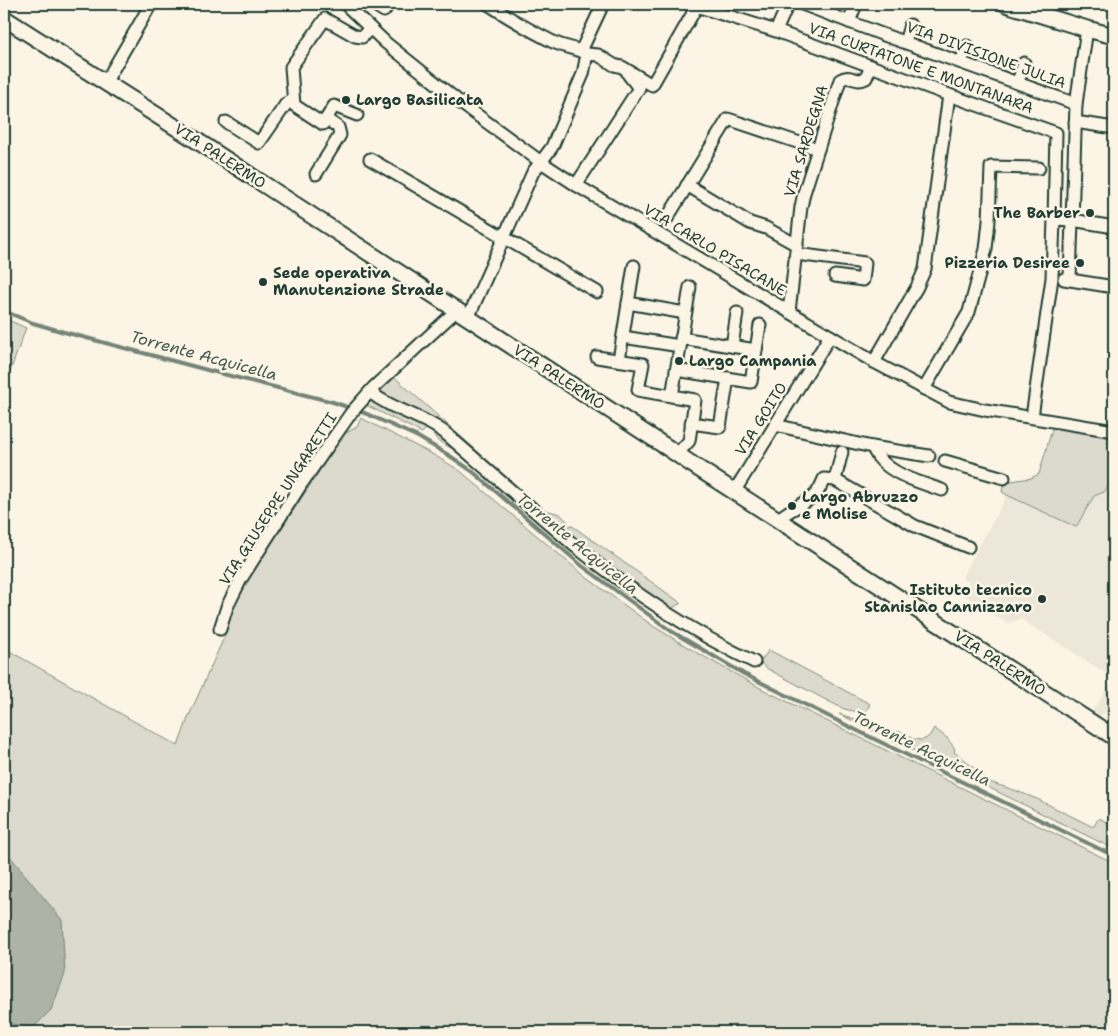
<svg xmlns="http://www.w3.org/2000/svg" width="1118" height="1036" font-family="'Shantell Sans',sans-serif">
<style>
.built{fill:#ece7d8}
.green{fill:#dcdacc;stroke:#7e8c80}
.water{fill:#aeb3a7;stroke:#758479}
.lines{fill:none;stroke-linecap:round;stroke-linejoin:round}
.stream{stroke:#758479;stroke-width:4}
.minor-casing{stroke:#1f3d34;stroke-width:15}
.major-casing{stroke:#1f3d34;stroke-width:19}
.minor{stroke:#fcf5e5;stroke-width:11}
.major{stroke:#fcf5e5;stroke-width:15}
.poi-dot{fill:#1f3d34;stroke:#fcf5e5;stroke-width:2}
.labels{text-anchor:middle;stroke-width:5;stroke-linejoin:round;paint-order:stroke}
.street-label{font-size:15px;fill:#1f3d34;stroke:#fcf5e5}
.poi-label{font-size:15px;font-weight:bold;fill:#1f3d34;stroke:#fcf5e5;text-anchor:start}
.water-label{font-size:16px;font-style:italic;fill:#435a51;stroke:#fcf5e5}
</style>
<rect width="100%" height="100%" fill="#fcf5e5"/>
<filter id="ink" filterUnits="userSpaceOnUse"><feTurbulence type="fractalNoise" baseFrequency=".02" numOctaves="2"/><feDisplacementMap in="SourceGraphic" scale="10" xChannelSelector="R" yChannelSelector="G"/><feConvolveMatrix kernelMatrix="1 2 1 2 8 2 1 2 1" color-interpolation-filters="sRGB"/></filter>
<g filter="url(#ink)">
<!-- built -->
<path class="built" d="M 1114,470 L 1114,728 L 1110,726 L 1111,719 L 1104,713 L 1097,717 L 1091,713 L 1111,683 L 1112,678 L 1110,676 L 1021,619 L 1007,623 L 963,595 L 971,584 L 962,578 L 1007,495 L 1076,527 L 1094,496 L 1104,492 L 1113,476 Z"/>
<!-- green -->
<g class="green">
<path d="M 4,318 L 26,328 L 4,388 Z"/>
<path d="M 392,375 L 522,491 L 508,483 L 380,393 Z"/>
<path d="M 372,400 L 434,428 L 712,646 L 711,647 L 666,618 L 482,472 L 453,449 L 438,441 L 431,431 L 426,429 L 422,433 L 366,405 Z"/>
<path d="M 361,418 L 432,454 L 459,470 L 586,577 L 653,626 L 694,651 L 764,690 L 1114,863 L 1114,1032 L 4,1032 L 4,648 L 178,746 L 188,718 L 226,633 L 235,602 L 248,577 L 259,562 L 344,434 L 357,427 Z"/>
<path d="M 1053,426 L 1114,437 C 1114,458 1117,475 1104,492 L 1094,496 L 1076,527 L 1007,495 L 1002,492 L 1004,482 L 1031,478 L 1039,474 Z"/>
<path d="M 531,498 L 539,505 L 538,508 L 560,514 L 568,522 L 562,524 L 557,524 L 531,502 Z"/>
<path d="M 571,525 L 681,603 L 669,610 L 655,602 L 562,530 Z"/>
<path d="M 769,650 L 870,704 L 866,712 L 853,711 L 844,709 L 826,700 L 766,668 L 760,662 Z"/>
<path d="M 839,714 L 877,726 L 885,730 L 901,732 L 913,739 L 922,740 L 927,738 L 930,735 L 934,728 L 947,738 L 955,749 L 954,752 L 965,760 L 989,782 L 1014,790 L 1037,799 L 1093,827 L 1099,818 L 1114,826 L 1114,849 Z"/>
</g>
<!-- water -->
<path class="water" d="M 4,849 L 62,920 L 65,974 L 51,1010 L 34,1027 L 11,1024 L 4,1022 Z"/>
<g class="lines">
<!-- stream -->
<path class="stream" d="M 4,311 L 33,323 L 64,332 L 211,371 L 333,402 L 367,414 L 418,437 L 450,456 L 472,471 L 581,565 L 671,631 L 744,674 L 864,734 L 1114,856"/>
<defs>
<g id="minor">
<path d="M 345,4 L 386,43 L 462,104 L 541,162 L 576,185 L 874,362 L 949,402 L 985,410 L 1114,431"/>
<path d="M 373,4 L 384,11 L 389,4"/>
<path d="M 488,4 C 509,18 531,31 553,42 C 564,47 576,48 587,54"/>
<path d="M 690,4 L 776,31 L 949,95 L 1056,133 L 1054,219 L 1072,220 L 1114,227"/>
<path d="M 802,4 L 884,35 L 1076,104"/>
<path d="M 849,22 L 856,4"/>
<path d="M 776,31 L 788,4"/>
<path d="M 905,42 L 910,25"/>
<path d="M 581,51 L 603,4"/>
<path d="M 961,62 L 967,46"/>
<path d="M 1018,82 L 1024,63"/>
<path d="M 105,83 L 151,4"/>
<path d="M 357,115 L 334,106 L 323,124 L 294,105 L 291,67 L 325,19 L 355,36 L 362,37 L 370,28"/>
<path d="M 226,122 L 259,143 L 286,104 L 293,100"/>
<path d="M 1075,122 L 1114,128"/>
<path d="M 370,159 L 597,292"/>
<path d="M 316,174 L 340,135 L 338,127 L 326,119"/>
<path d="M 576,185 L 639,88 L 628,74"/>
<path d="M 687,185 L 750,223 L 766,228 L 797,245"/>
<path d="M 666,220 L 728,119 L 818,149"/>
<path d="M 796,254 L 865,263 L 863,280 L 835,276"/>
<path d="M 1064,279 L 1114,287"/>
<path d="M 1070,279 L 1076,104 L 1087,29"/>
<path d="M 628,303 L 685,313"/>
<path d="M 789,312 L 801,207 L 804,193 L 840,80 C 848,75 851,79 859,80 C 861,80 864,79 866,78 L 871,66"/>
<path d="M 468,318 L 533,172 L 541,162 L 552,147 L 583,74 L 587,54 L 598,55 L 614,65 L 622,67 L 652,85 L 697,6"/>
<path d="M 623,337 L 680,346"/>
<path d="M 681,338 L 756,350"/>
<path d="M 732,346 L 737,313"/>
<path d="M 597,357 L 643,364 L 638,390 L 672,396"/>
<path d="M 619,360 L 634,266"/>
<path d="M 874,362 L 917,287 L 925,269 L 949,95"/>
<path d="M 676,370 L 751,382 L 760,325"/>
<path d="M 924,389 L 969,312 L 986,249 L 989,221 L 991,167 L 1039,168"/>
<path d="M 370,392 C 392,410 421,415 444,432 L 576,547 C 631,591 690,631 754,662"/>
<path d="M 1032,417 L 1052,278 L 1054,219"/>
<path d="M 691,423 L 720,427 L 728,378"/>
<path d="M 775,425 L 872,447 L 929,456"/>
<path d="M 872,447 C 874,450 876,454 878,457 C 892,475 921,483 942,490"/>
<path d="M 677,454 L 689,441 L 695,400 L 672,396 L 690,287"/>
<path d="M 945,461 L 1004,478"/>
<path d="M 835,480 L 842,452"/>
<path d="M 734,492 L 830,336"/>
<path d="M 778,520 C 788,509 805,505 816,494 C 819,490 822,484 824,479 L 835,480 L 915,526 L 968,547"/>
<path d="M 220,629 L 227,607 L 241,579 L 302,483 L 351,413 L 374,387 L 457,310"/>
</g>
<g id="major">
<path d="M 1006,4 L 1087,29 L 1114,36"/>
<path d="M 4,18 L 202,144 L 668,448 L 690,463 L 1114,737"/>
</g>
</defs>
<!-- minor casing -->
<use href="#minor" class="minor-casing"/>
<!-- major casing -->
<use href="#major" class="major-casing"/>
<!-- minor -->
<use href="#minor" class="minor"/>
<!-- major -->
<use href="#major" class="major"/>
</g>
</g>
<!-- markers -->
<g class="poi-dot">
<circle cx="346" cy="100" r="5"/>
<circle cx="1090" cy="213" r="5"/>
<circle cx="1080" cy="263" r="5"/>
<circle cx="263" cy="282" r="5"/>
<circle cx="679" cy="361" r="5"/>
<circle cx="792" cy="506" r="5"/>
<circle cx="1042" cy="599" r="5"/>
</g>
<g class="labels">
<!-- street labels -->
<g class="street-label">
<text transform="translate(986 55) rotate(20)" y="5">VIA DIVISIONE JULIA</text>
<text transform="translate(921 68) rotate(20)" y="5">VIA CURTATONE E MONTANARA</text>
<text transform="translate(806 141) rotate(-73)" y="5">VIA SARDEGNA</text>
<text transform="translate(220 156) rotate(33)" y="5">VIA PALERMO</text>
<text transform="translate(715 250) rotate(31)" y="5">VIA CARLO PISACANE</text>
<text transform="translate(559 377) rotate(33)" y="5">VIA PALERMO</text>
<text transform="translate(761 419) rotate(-58)" y="5">VIA GOITO</text>
<text transform="translate(278 499) rotate(-57)" y="5">VIA GIUSEPPE UNGARETTI</text>
<text transform="translate(1000 663) rotate(33)" y="5">VIA PALERMO</text>
</g>
<!-- poi labels -->
<g class="poi-label">
<text x="356" y="105">Largo Basilicata</text>
<text x="1080" y="218" text-anchor="end">The Barber</text>
<text x="1070" y="268" text-anchor="end">Pizzeria Desiree</text>
<text x="273" y="278">Sede operativa<tspan x="273" dy="17">Manutenzione Strade</tspan></text>
<text x="689" y="366">Largo Campania</text>
<text x="802" y="502">Largo Abruzzo<tspan x="802" dy="17">e Molise</tspan></text>
<text x="1032" y="595" text-anchor="end">Istituto tecnico<tspan x="1032" dy="17">Stanislao Cannizzaro</tspan></text>
</g>
<!-- water labels -->
<g class="water-label">
<text transform="translate(204 355) rotate(15)" y="6">Torrente Acquicella</text>
<text transform="translate(578 543) rotate(39)" y="6">Torrente Acquicella</text>
<text transform="translate(922 748) rotate(26)" y="6">Torrente Acquicella</text>
</g>
</g>
<!-- margin -->
<rect width="1118" height="1036" fill="none" stroke="#fcf5e5" stroke-width="20"/>
<rect x="10" y="10" width="1098" height="1016" fill="none" stroke="#1f3d34" stroke-width="2" filter="url(#ink)"/>
</svg>
